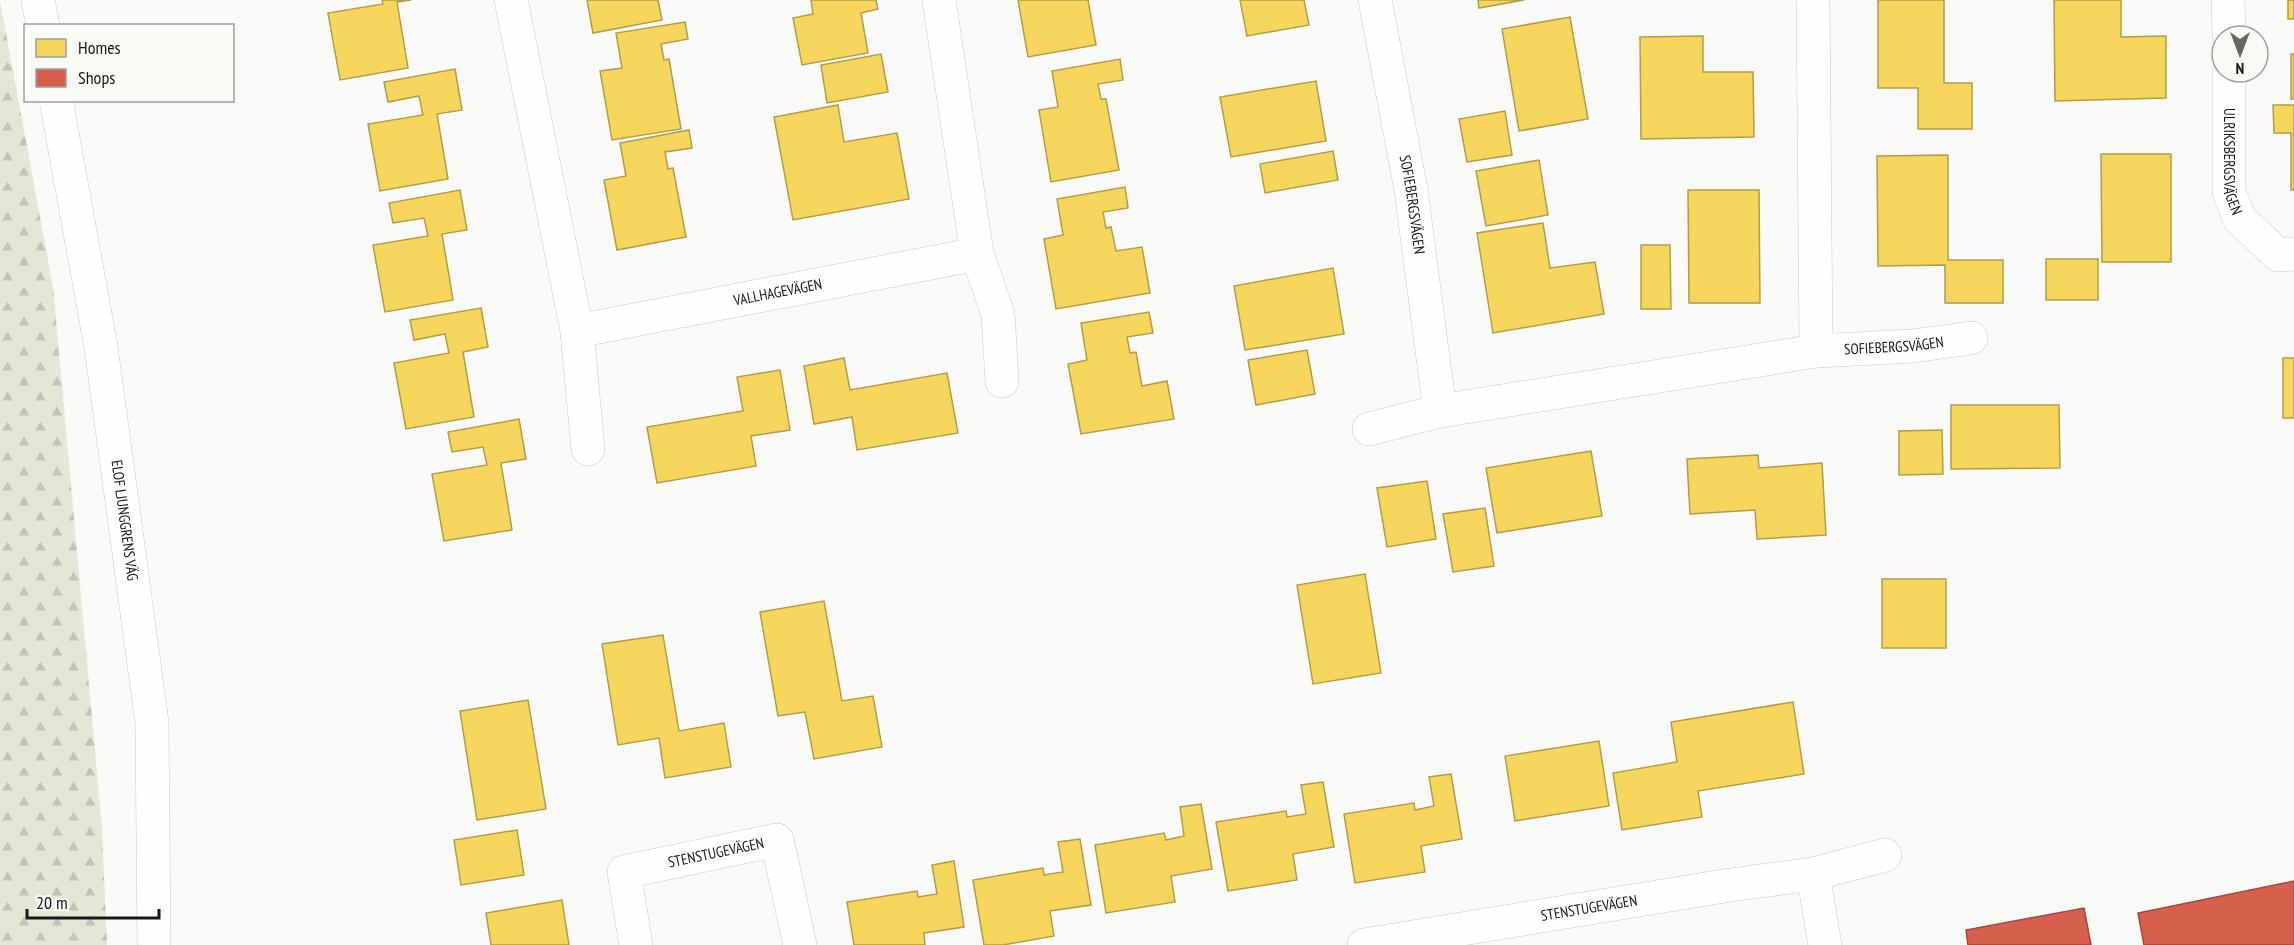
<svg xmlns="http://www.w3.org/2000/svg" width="2294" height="945" font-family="'PT Sans Narrow',sans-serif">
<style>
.forest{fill:url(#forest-firs)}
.homes{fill:#f6d55c;stroke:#b39c47;stroke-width:1.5}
.shops{fill:#d6604d;stroke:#9d4a3c;stroke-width:1.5}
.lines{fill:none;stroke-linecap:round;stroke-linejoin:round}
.street-casing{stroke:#c8c9c7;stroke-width:34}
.secondary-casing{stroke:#c8c9c7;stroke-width:34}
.street{stroke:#fefefe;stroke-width:33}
.secondary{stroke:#fefefe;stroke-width:33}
.labels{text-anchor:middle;stroke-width:6;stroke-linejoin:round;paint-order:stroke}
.street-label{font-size:15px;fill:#171816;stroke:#f9fbf7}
</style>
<defs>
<pattern id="forest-firs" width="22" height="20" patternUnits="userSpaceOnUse" patternTransform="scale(1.5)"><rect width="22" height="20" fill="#e2e7d6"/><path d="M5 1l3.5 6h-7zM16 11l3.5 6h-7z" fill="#c1c5b7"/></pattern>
</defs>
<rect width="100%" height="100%" fill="#f9faf8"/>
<!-- forest -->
<path class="forest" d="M 0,1 L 53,287 L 102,828 L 107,945 L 0,945 Z"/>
<!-- homes -->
<g class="homes">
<path d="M 382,0 L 411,0 L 397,2 L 408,68 L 340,80 L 328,13 L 383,4 Z"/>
<path d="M 587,0 L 658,0 L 662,20 L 593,33 Z"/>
<path d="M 811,0 L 876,0 L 878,9 L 861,13 L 868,53 L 802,65 L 793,18 L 813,14 Z"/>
<path d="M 1018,0 L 1088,0 L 1096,45 L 1028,57 Z"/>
<path d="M 1240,0 L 1304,0 L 1309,25 L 1247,36 Z"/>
<path d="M 1478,0 L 1524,0 L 1479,8 Z"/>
<path d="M 1878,0 L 1944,0 L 1944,83 L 1972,83 L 1972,129 L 1918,129 L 1918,88 L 1878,88 Z"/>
<path d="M 2054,0 L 2121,0 L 2121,37 L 2166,36 L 2166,98 L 2055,101 Z"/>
<rect x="2288" y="0" width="6" height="19"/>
<path d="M 1570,17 L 1588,119 L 1519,131 L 1502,29 Z"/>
<path d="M 685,22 L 688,39 L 661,44 L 664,60 L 669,59 L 681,129 L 612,140 L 600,71 L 622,68 L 616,33 Z"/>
<path d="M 1703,36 L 1703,72 L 1753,72 L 1754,137 L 1641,139 L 1640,37 Z"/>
<path d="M 881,54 L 888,92 L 827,103 L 821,65 Z"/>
<rect x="2291" y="54" width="3" height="45"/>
<path d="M 1120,59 L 1123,80 L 1098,84 L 1101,99 L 1106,99 L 1119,170 L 1051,182 L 1039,110 L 1058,107 L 1052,71 Z"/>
<path d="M 455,69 L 462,110 L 437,114 L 448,179 L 380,191 L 368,124 L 423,115 L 419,96 L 388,102 L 384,82 Z"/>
<path d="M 1316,81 L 1326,141 L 1231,157 L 1220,97 Z"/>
<path d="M 838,105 L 844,142 L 897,133 L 909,199 L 793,220 L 774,117 Z"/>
<path d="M 2273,105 L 2294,105 L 2294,190 L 2291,190 L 2291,133 L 2274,133 Z"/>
<path d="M 1505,111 L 1512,155 L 1467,162 L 1459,119 Z"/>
<path d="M 689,130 L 692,148 L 665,152 L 668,169 L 673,168 L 686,237 L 617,250 L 604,180 L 626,176 L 620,143 Z"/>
<path d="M 1333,151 L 1338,180 L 1265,193 L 1260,164 Z"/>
<path d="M 2101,154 L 2171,154 L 2171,262 L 2102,262 Z"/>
<path d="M 1948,155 L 1948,260 L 2003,260 L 2003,303 L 1945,303 L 1945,265 L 1878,266 L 1877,156 Z"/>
<path d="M 1539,160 L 1548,215 L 1486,226 L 1476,171 Z"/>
<path d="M 1125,187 L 1128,208 L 1103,212 L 1106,228 L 1111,227 L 1116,251 L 1142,247 L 1150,293 L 1056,309 L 1044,239 L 1063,235 L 1057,199 Z"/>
<path d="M 460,190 L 467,230 L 442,234 L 453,300 L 385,312 L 373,245 L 428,236 L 424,218 L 393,223 L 389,203 Z"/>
<path d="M 1688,190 L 1759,190 L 1760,303 L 1689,303 Z"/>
<path d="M 1543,223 L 1550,268 L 1595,262 L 1604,314 L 1493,333 L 1477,233 Z"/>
<path d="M 1641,245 L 1670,245 L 1671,309 L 1641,309 Z"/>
<rect x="2046" y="259" width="52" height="41"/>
<path d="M 1333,268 L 1344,334 L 1245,350 L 1234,286 Z"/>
<path d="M 481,308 L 488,347 L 463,352 L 474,417 L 406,429 L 394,363 L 449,353 L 445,334 L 414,340 L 410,320 Z"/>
<path d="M 1149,312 L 1153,333 L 1127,337 L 1130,353 L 1136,352 L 1142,386 L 1167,381 L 1174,419 L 1081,434 L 1068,364 L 1087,360 L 1081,323 Z"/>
<path d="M 1307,350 L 1315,394 L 1256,405 L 1248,360 Z"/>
<path d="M 844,358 L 850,390 L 947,373 L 958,433 L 857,450 L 852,417 L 814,424 L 804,366 Z"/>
<rect x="2283" y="358" width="11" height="60"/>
<path d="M 780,370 L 790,430 L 751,436 L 756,466 L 657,483 L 647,427 L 743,411 L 737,377 Z"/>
<path d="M 1951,405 L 2059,405 L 2060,468 L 1951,469 Z"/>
<path d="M 519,419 L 526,459 L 501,463 L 512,530 L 444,541 L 432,474 L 487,465 L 483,447 L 452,452 L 448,432 Z"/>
<path d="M 1942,430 L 1943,474 L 1899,475 L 1899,431 Z"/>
<path d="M 1591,451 L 1602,516 L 1497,533 L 1486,468 Z"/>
<path d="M 1758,455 L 1759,468 L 1822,463 L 1826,535 L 1757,539 L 1755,510 L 1690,514 L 1687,459 Z"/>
<path d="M 1427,481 L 1436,539 L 1387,547 L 1377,488 Z"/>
<path d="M 1485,508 L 1494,566 L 1453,572 L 1443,514 Z"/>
<path d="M 1365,574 L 1381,673 L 1313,684 L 1297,585 Z"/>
<rect x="1882" y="579" width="64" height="69"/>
<path d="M 824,601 L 842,701 L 873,696 L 882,747 L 814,759 L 805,712 L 778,716 L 760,612 Z"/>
<path d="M 663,635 L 679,731 L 724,723 L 731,767 L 665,778 L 659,738 L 618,745 L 602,644 Z"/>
<path d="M 528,700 L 546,809 L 477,820 L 460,711 Z"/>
<path d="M 1793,702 L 1804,774 L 1698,791 L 1702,817 L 1622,830 L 1613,773 L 1677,762 L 1671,722 Z"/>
<path d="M 1599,741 L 1609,806 L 1515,821 L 1505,756 Z"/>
<path d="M 1451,774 L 1462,839 L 1421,846 L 1425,872 L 1355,883 L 1344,814 L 1414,803 L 1415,810 L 1434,806 L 1429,777 Z"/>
<path d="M 1323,782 L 1334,847 L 1293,854 L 1297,880 L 1228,891 L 1216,822 L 1286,811 L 1287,817 L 1306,814 L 1301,785 Z"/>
<path d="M 1201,804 L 1212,869 L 1171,876 L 1175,902 L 1106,913 L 1095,845 L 1164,833 L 1166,840 L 1184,836 L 1180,807 Z"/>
<path d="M 517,830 L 524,875 L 461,885 L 454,840 Z"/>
<path d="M 1080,839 L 1091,905 L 1050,911 L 1054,936 L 1003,945 L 984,945 L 973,880 L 1043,868 L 1044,875 L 1063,872 L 1058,842 Z"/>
<path d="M 954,861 L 964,927 L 924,933 L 925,945 L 854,945 L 847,902 L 917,891 L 918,897 L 937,894 L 932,865 Z"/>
<path d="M 562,900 L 569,945 L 491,945 L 486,913 Z"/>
</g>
<!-- shops -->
<g class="shops">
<path d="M 2294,881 L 2294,945 L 2144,945 L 2138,913 Z"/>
<path d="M 2084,908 L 2091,945 L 1968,945 L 1966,930 Z"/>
</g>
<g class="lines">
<defs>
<g id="street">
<path id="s1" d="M 511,0 L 577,331 L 977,254 L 939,0"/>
<path id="s2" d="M 1375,0 L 1411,190 L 1440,411 L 1816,351 L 1813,0"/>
<path d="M 2228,0 L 2229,36"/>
<path id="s3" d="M 2229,72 L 2229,192 L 2239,218 L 2278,255 L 2294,254"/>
<path d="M 977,254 L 998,314 L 1002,381"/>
<path d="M 577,331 L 588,449"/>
<path id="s4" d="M 1816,351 L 1913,346 L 1971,338"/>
<path d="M 1369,429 L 1440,411"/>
<path d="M 1813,874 L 1885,855"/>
<path id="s5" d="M 636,945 L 624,872 L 777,840 L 800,945"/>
<path id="s6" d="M 1364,945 L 1730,885 L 1813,874 L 1825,945"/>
</g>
<g id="secondary">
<path d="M 38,0 L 43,26"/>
<path id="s7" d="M 56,100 L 101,347 L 152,723 L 154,945"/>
</g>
</defs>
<!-- street casing -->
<use href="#street" class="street-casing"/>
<!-- secondary casing -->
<use href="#secondary" class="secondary-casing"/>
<!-- street -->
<use href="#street" class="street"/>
<!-- secondary -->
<use href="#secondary" class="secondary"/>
</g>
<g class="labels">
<!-- street labels -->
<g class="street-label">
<text dy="5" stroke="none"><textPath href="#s3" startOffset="90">ULRIKSBERGSVÄGEN</textPath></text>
<text dy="5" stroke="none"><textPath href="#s2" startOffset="208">SOFIEBERGSVÄGEN</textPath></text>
<text dy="5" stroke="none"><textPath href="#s1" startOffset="542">VALLHAGEVÄGEN</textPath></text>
<text dy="5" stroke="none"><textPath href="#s4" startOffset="78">SOFIEBERGSVÄGEN</textPath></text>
<text dy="5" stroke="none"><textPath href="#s7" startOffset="426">ELOF LJUNGGRENS VÄG</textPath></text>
<text dy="5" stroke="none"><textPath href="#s5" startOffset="168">STENSTUGEVÄGEN</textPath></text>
<text dy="5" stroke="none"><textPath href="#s6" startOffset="228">STENSTUGEVÄGEN</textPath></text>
</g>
</g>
<!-- legend -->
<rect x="24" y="24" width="210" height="78" fill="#f9fbf7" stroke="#9fa09d" stroke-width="1.5"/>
<rect x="36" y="39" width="30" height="18" fill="#f6d55c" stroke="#9fa09d" stroke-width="1.5"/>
<text x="78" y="54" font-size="18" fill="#171816">Homes</text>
<rect x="36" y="69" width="30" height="18" fill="#d6604d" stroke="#9fa09d" stroke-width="1.5"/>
<text x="78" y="84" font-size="18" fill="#171816">Shops</text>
<!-- north arrow -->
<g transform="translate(2240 54) rotate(180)"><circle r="28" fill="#f9fbf7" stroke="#9fa09d" stroke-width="1.5"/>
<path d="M0-4.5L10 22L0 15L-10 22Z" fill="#666765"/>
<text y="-9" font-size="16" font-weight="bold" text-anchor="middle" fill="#171816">N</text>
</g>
<!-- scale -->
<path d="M27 909v9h132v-9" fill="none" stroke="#171816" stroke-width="3"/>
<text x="36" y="909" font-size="18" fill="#171816" stroke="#f9fbf7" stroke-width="4.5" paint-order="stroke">20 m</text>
</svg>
